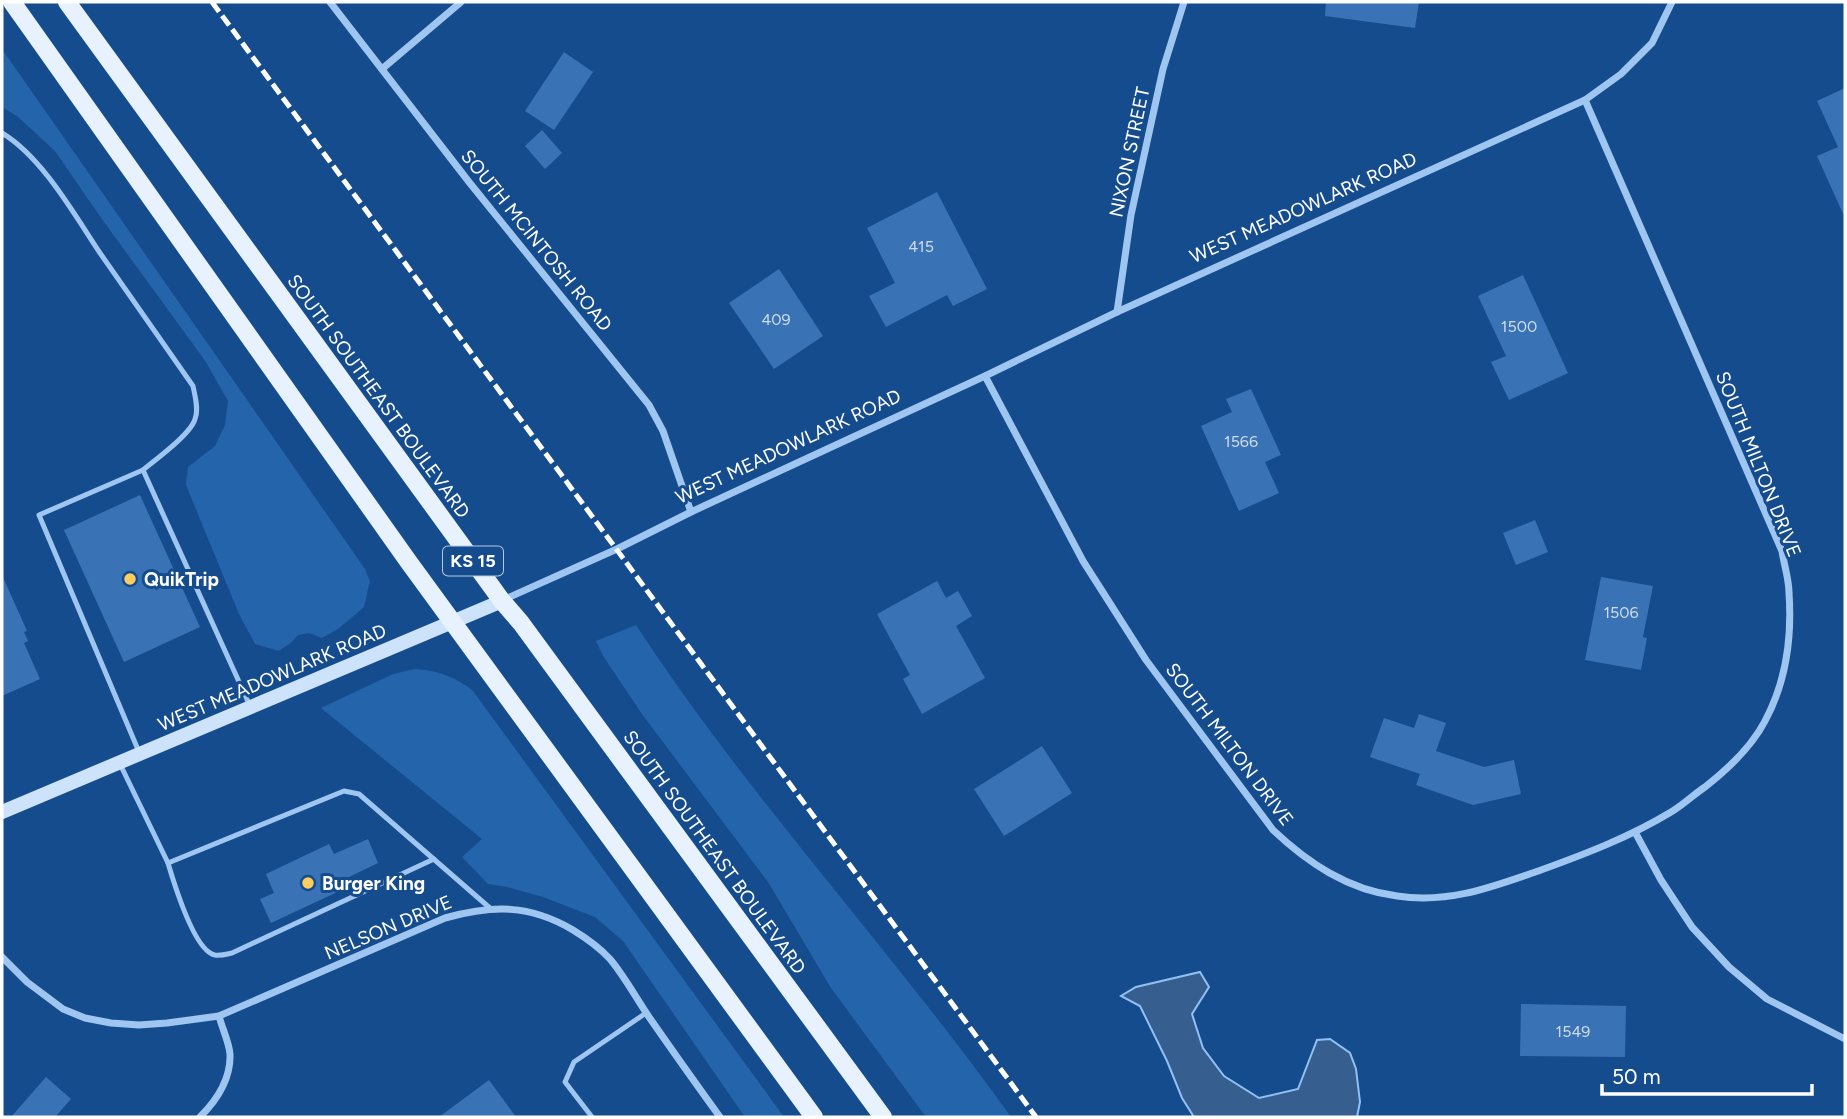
<svg xmlns="http://www.w3.org/2000/svg" width="1847" height="1119" font-family="Figtree,sans-serif">
<style>
.green{fill:#2464ab}
.water{fill:#365f8f;stroke:#91c1f3;stroke-width:2}
.building{fill:#3973b5}
.lines{fill:none;stroke-linecap:round;stroke-linejoin:round}
.service{stroke:#9fc6f0;stroke-width:5}
.minor{stroke:#9fc6f0;stroke-width:7}
.secondary{stroke:#cde2fb;stroke-width:14}
.primary{stroke:#e8f2ff;stroke-width:18}
.rail{stroke:#fff;stroke-width:5;stroke-dasharray:12 5;stroke-linecap:butt}
.poi-dot{fill:#ffcd5e;stroke:#154c8e;stroke-width:2.5}
.labels{text-anchor:middle;stroke-width:6;stroke-linejoin:round;paint-order:stroke}
.number-label{font-size:16px;fill:#cedcec}
.shield{fill:#154c8e;stroke:#b9c9dd;stroke-width:2}
.shield-label{font-size:18px;font-weight:bold;fill:#fff}
.street-label{font-size:19px;fill:#fff;stroke:#154c8e}
.poi-label{font-size:19px;font-weight:bold;fill:#fff;stroke:#154c8e;text-anchor:start}
</style>
<rect width="100%" height="100%" fill="#154c8e"/>
<!-- green -->
<g class="green">
<path d="M 2,49 L 365,569 L 370,581 L 364,607 L 338,629 L 322,638 L 309,633 L 298,635 L 292,642 L 279,651 L 255,644 L 239,614 L 186,485 L 188,467 L 215,446 L 225,425 L 228,401 L 206,362 L 99,215 L 55,151 L 17,116 L 2,107 Z"/>
<path d="M 636,625 C 749,798 891,949 1011,1117 L 926,1117 L 831,988 L 768,882 L 642,714 L 603,656 L 596,641 Z"/>
<path d="M 415,669 C 437,670 456,677 473,691 L 784,1117 L 745,1117 L 623,941 L 595,917 L 543,897 L 507,887 L 488,884 L 462,857 L 482,839 L 321,708 L 393,674 Z"/>
</g>
<!-- water -->
<path class="water" d="M 1200,972 L 1209,987 L 1192,1014 L 1203,1048 L 1224,1076 L 1259,1098 L 1298,1089 L 1317,1040 L 1330,1039 L 1350,1053 L 1356,1069 L 1360,1102 L 1357,1117 L 1194,1117 L 1182,1098 L 1167,1061 L 1140,1006 L 1121,996 L 1136,987 Z"/>
<!-- building -->
<g class="building">
<path d="M 1326,2 L 1419,2 L 1415,28 L 1325,16 Z"/>
<path d="M 564,52 L 593,72 L 554,130 L 525,111 Z"/>
<path d="M 1845,88 L 1845,218 L 1817,156 L 1838,147 L 1817,101 Z"/>
<path d="M 542,130 L 562,153 L 545,169 L 525,146 Z"/>
<path d="M 937,192 L 987,289 L 953,306 L 947,295 L 886,327 L 869,296 L 895,283 L 867,228 Z"/>
<path d="M 779,269 L 823,336 L 774,369 L 729,303 Z"/>
<path d="M 1523,275 L 1568,373 L 1509,400 L 1491,362 L 1506,356 L 1478,296 Z"/>
<path d="M 1251,389 L 1281,455 L 1265,462 L 1279,493 L 1239,511 L 1201,426 L 1232,412 L 1226,399 Z"/>
<path d="M 140,495 L 200,627 L 124,662 L 64,530 Z"/>
<path d="M 1535,520 L 1548,552 L 1516,565 L 1503,533 Z"/>
<path d="M 2,575 L 27,631 L 24,632 L 28,641 L 24,643 L 40,679 L 2,696 Z"/>
<path d="M 1601,577 L 1653,586 L 1643,637 L 1647,638 L 1641,670 L 1585,660 Z"/>
<path d="M 937,581 L 946,598 L 958,591 L 972,616 L 956,626 L 985,678 L 922,714 L 903,679 L 910,675 L 877,614 Z"/>
<path d="M 1419,714 L 1446,723 L 1436,751 L 1484,767 L 1514,760 L 1521,794 L 1473,805 L 1416,785 L 1420,774 L 1370,757 L 1384,718 L 1414,728 Z"/>
<path d="M 1042,746 L 1072,793 L 1004,836 L 974,789 Z"/>
<path d="M 368,839 L 378,863 L 345,879 L 348,887 L 271,923 L 260,899 L 274,893 L 266,874 L 329,844 L 334,854 Z"/>
<path d="M 1521,1004 L 1626,1006 L 1625,1057 L 1520,1056 Z"/>
<path d="M 46,1077 L 71,1099 L 55,1117 L 11,1117 Z"/>
<path d="M 489,1080 L 516,1117 L 439,1117 Z"/>
</g>
<g class="lines">
<!-- service -->
<g class="service">
<path d="M 2,133 C 42,157 74,214 100,253 C 131,298 162,342 193,386 C 195,396 199,410 195,419 C 191,434 155,460 143,470"/>
<path d="M 139,752 L 39,515 L 143,470 L 250,706"/>
<path d="M 120,764 L 168,863 L 344,791 L 359,794 L 491,909"/>
<path d="M 168,863 C 174,883 194,951 215,955 C 221,956 227,954 232,953 L 434,859"/>
<path d="M 592,1117 L 565,1082 L 574,1062 L 646,1013"/>
</g>
<!-- minor -->
<g class="minor">
<path d="M 330,2 L 469,182 L 649,405 L 663,431 L 691,512"/>
<path d="M 382,69 L 461,2"/>
<path d="M 1117,312 L 1131,215 L 1163,69 L 1184,2"/>
<path d="M 985,376 L 1083,561 L 1146,660 L 1273,830 C 1308,863 1348,890 1397,896 C 1449,904 1492,887 1541,870 C 1585,854 1630,837 1671,812 C 1683,805 1693,795 1705,787 C 1728,769 1751,748 1765,721 C 1786,682 1792,636 1789,593 C 1789,579 1784,565 1782,551 L 1585,100"/>
<path d="M 503,600 L 617,549 L 691,512 L 985,376 L 1117,312 L 1585,100 L 1621,74 L 1652,43 L 1672,2"/>
<path d="M 1635,832 L 1661,880 L 1692,927 L 1729,967 L 1767,999 L 1845,1039"/>
<path d="M 2,957 L 27,982 L 63,1009 L 85,1018 L 111,1023 L 139,1025 L 167,1023 L 219,1016 L 445,918 C 493,905 529,904 573,930 C 586,938 600,948 610,959 C 625,977 636,998 649,1017 C 672,1050 696,1084 720,1117"/>
<path d="M 200,1117 C 217,1100 231,1079 230,1054 C 229,1042 222,1028 219,1016"/>
</g>
<!-- secondary -->
<path class="secondary" d="M 2,812 L 502,601"/>
<!-- primary -->
<g class="primary">
<path d="M 12,2 L 408,561 L 814,1117"/>
<path d="M 67,2 L 502,601 L 521,623 L 883,1117"/>
</g>
<!-- rail -->
<path class="rail" d="M 212,2 L 1036,1117"/>
</g>
<!-- markers -->
<g class="poi-dot">
<circle cx="130" cy="579" r="7"/>
<circle cx="308" cy="883" r="7"/>
</g>
<g class="labels">
<!-- number labels -->
<g class="number-label">
<text x="921" y="252">415</text>
<text x="776" y="325">409</text>
<text x="1519" y="332">1500</text>
<text x="1241" y="447">1566</text>
<text x="1621" y="618">1506</text>
<text x="1573" y="1037">1549</text>
</g>
<!-- shield labels -->
<rect class="shield" x="443" y="546.5" width="60" height="29" rx="5"/>
<g class="shield-label">
<text x="473" y="567">KS 15</text>
</g>
<!-- street labels -->
<g class="street-label">
<text transform="translate(1129 152) rotate(-78)" y="7">NIXON STREET</text>
<text transform="translate(1303 207) rotate(-24)" y="7">WEST MEADOWLARK ROAD</text>
<text transform="translate(537 240) rotate(51)" y="7">SOUTH MCINTOSH ROAD</text>
<text transform="translate(379 396) rotate(54)" y="7">SOUTH SOUTHEAST BOULEVARD</text>
<text transform="translate(788 446) rotate(-25)" y="7">WEST MEADOWLARK ROAD</text>
<text transform="translate(1759 464) rotate(68)" y="7">SOUTH MILTON DRIVE</text>
<text transform="translate(272 677) rotate(-23)" y="7">WEST MEADOWLARK ROAD</text>
<text transform="translate(1230 744) rotate(53)" y="7">SOUTH MILTON DRIVE</text>
<text transform="translate(715 852) rotate(54)" y="7">SOUTH SOUTHEAST BOULEVARD</text>
<text transform="translate(388 927) rotate(-23)" y="7">NELSON DRIVE</text>
</g>
<!-- poi labels -->
<g class="poi-label">
<text x="144" y="586">QuikTrip</text>
<text x="322" y="890">Burger King</text>
</g>
</g>
<!-- border -->
<rect width="1847" height="1119" fill="none" stroke="#ffffff" stroke-width="7"/>
<!-- scale -->
<path d="M1602 1084v10h210v-10" fill="none" stroke="#ffffff" stroke-width="3.5"/>
<text x="1612" y="1084" font-size="21" fill="#ffffff" stroke="#154c8e" stroke-width="5" paint-order="stroke">50 m</text>
</svg>
